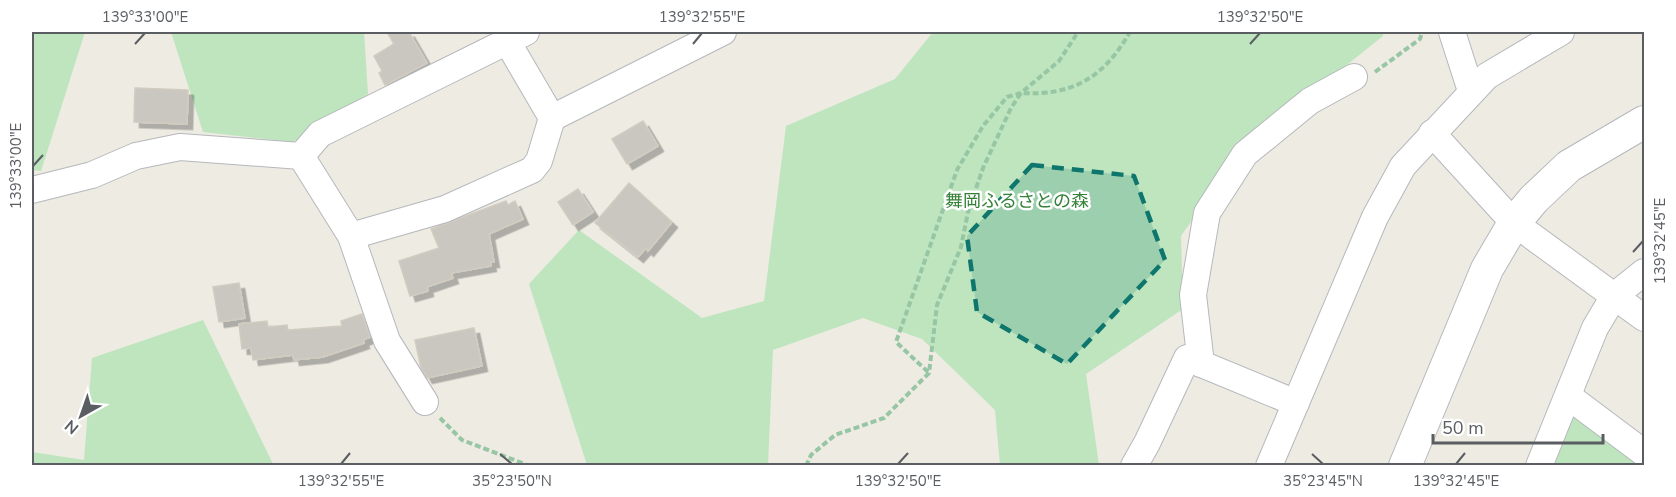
<svg xmlns="http://www.w3.org/2000/svg" width="1676" height="497" font-family="'Nunito Sans','Noto Sans JP',sans-serif">
<style>
.green{fill:#bee5be}
.building{fill:#cac7c1;stroke:#d2ccc0;stroke-width:1.5;filter:url(#shadow)}
.lines{fill:none;stroke-linecap:round;stroke-linejoin:round}
.minor-casing{stroke:#b5b8bc;stroke-width:28}
.tertiary-casing{stroke:#b5b8bc;stroke-width:34}
.path{stroke:#97c6a4;stroke-width:4;stroke-dasharray:6 3;stroke-linecap:butt}
.minor{stroke:#fff;stroke-width:26}
.tertiary{stroke:#fff;stroke-width:32}
.marked{fill:#0f766e;fill-opacity:0.2;stroke:#0f766e;stroke-width:4.5;stroke-dasharray:12 8;stroke-linejoin:round}
.ticks{fill:none;stroke:#5a5e63;stroke-width:2}
.labels{text-anchor:middle;stroke-width:5;stroke-linejoin:round;paint-order:stroke}
.park-label{font-size:18px;fill:#338136;stroke:#fff}
.neatline{fill:none;stroke:#5a5e63;stroke-width:2}
.ticks-label{font-size:15px;text-anchor:middle;fill:#5a5e63}
</style>
<defs>
<filter id="shadow"><feDropShadow dx="5.5" dy="5.5" stdDeviation="0" flood-color="#0004"/></filter>
</defs>
<rect width="100%" height="100%" fill="#edebe2"/>
<!-- green -->
<g class="green">
<path d="M 32,32 L 85,32 L 41,171 L 32,170 Z"/>
<path d="M 171,32 L 364,32 L 368,94 L 293,142 L 203,132 Z"/>
<path d="M 933,32 L 1383,32 L 1383,36 L 1242,149 L 1181,236 L 1183,309 L 1086,374 L 1099,465 L 1000,465 L 995,410 L 922,339 L 863,318 L 773,350 L 768,465 L 587,465 L 529,284 L 579,230 L 702,318 L 764,301 L 786,126 L 895,79 Z"/>
<path d="M 203,320 L 273,464 L 276,465 L 32,465 L 32,452 L 84,460 L 92,358 Z"/>
<path d="M 1578,414 L 1644,462 L 1644,466 L 1548,466 L 1568,418 Z"/>
</g>
<!-- building -->
<g class="building">
<path d="M 387,32 L 409,32 L 427,63 L 385,85 L 379,73 L 382,71 L 374,56 L 394,44 Z"/>
<path d="M 135,88 L 188,90 L 187,124 L 134,122 Z"/>
<path d="M 643,121 L 658,146 L 627,164 L 612,139 Z"/>
<path d="M 629,183 L 672,222 L 648,251 L 646,248 L 638,257 L 595,223 Z"/>
<path d="M 578,189 L 593,212 L 573,225 L 558,202 Z"/>
<path d="M 506,201 L 508,205 L 515,201 L 523,219 L 489,234 L 494,262 L 490,262 L 491,266 L 451,273 L 453,278 L 427,287 L 428,291 L 410,296 L 399,261 L 439,248 L 431,229 Z"/>
<path d="M 239,283 L 245,318 L 219,322 L 213,287 Z"/>
<path d="M 362,314 L 370,337 L 363,340 L 364,343 L 323,357 L 294,360 L 293,355 L 253,360 L 251,348 L 242,349 L 239,324 L 267,321 L 268,327 L 287,325 L 288,330 L 342,326 L 341,321 Z"/>
<path d="M 474,328 L 482,366 L 427,378 L 421,368 L 415,340 Z"/>
</g>
<g class="lines">
<defs>
<g id="minor">
<path d="M 1452,32 L 1471,91"/>
<path d="M 507,41 L 552,118 L 723,32"/>
<path d="M 1432,133 L 1514,223 L 1644,318"/>
<path d="M 301,156 L 351,236 L 387,341 L 425,402"/>
<path d="M 32,190 L 92,175 L 136,156 L 180,147 L 301,156 L 320,134 L 526,32"/>
<path d="M 351,236 L 445,209 L 532,170 L 539,161 L 552,118"/>
<path d="M 1201,364 L 1193,295 L 1207,213 L 1245,154 L 1310,101 L 1354,77"/>
<path d="M 1568,396 L 1644,453"/>
<path d="M 1134,466 L 1147,443 L 1187,358 L 1296,403"/>
<path d="M 1269,466 L 1375,217 L 1403,166 L 1487,76 L 1561,32"/>
<path d="M 1539,466 L 1595,328 L 1614,296 L 1644,272"/>
</g>
<path id="tertiary" d="M 1405,466 L 1487,269 L 1514,223 L 1534,199 L 1569,166 L 1644,122"/>
</defs>
<!-- minor casing -->
<use href="#minor" class="minor-casing"/>
<!-- tertiary casing -->
<use href="#tertiary" class="tertiary-casing"/>
<!-- path -->
<g class="path">
<path d="M 1375,72 L 1420,39 L 1422,32"/>
<path d="M 928,372 L 896,342 L 957,170 L 983,126 L 1007,97 L 1021,93 L 1059,61 L 1078,32"/>
<path d="M 440,418 L 462,440 L 530,466"/>
<path d="M 806,466 L 811,455 L 835,435 L 884,418 L 929,373 L 937,305 L 961,247 L 968,212 L 983,168 L 1011,108 L 1021,93 C 1074,96 1104,77 1130,32"/>
</g>
<!-- minor -->
<use href="#minor" class="minor"/>
<!-- tertiary -->
<use href="#tertiary" class="tertiary"/>
</g>
<!-- marked area -->
<path class="marked" d="M 1032,165 L 1134,176 L 1165,260 L 1067,364 L 977,312 L 967,236 Z"/>
<!-- ticks -->
<path class="ticks" d="M 135,44 L 145,33M 693,44 L 702,33M 1250,44 L 1260,33M 33,166 L 43,155M 1633,252 L 1643,241M 500,454 L 512,464M 1312,454 L 1323,464M 341,464 L 350,453M 898,464 L 908,453M 1456,464 L 1465,453"/>
<g class="labels">
<!-- park labels -->
<g class="park-label">
<text x="1017" y="207">舞岡ふるさとの森</text>
</g>
</g>
<!-- border -->
<rect width="1676" height="497" fill="none" stroke="#ffffff" stroke-width="66"/>
<!-- north arrow -->
<g transform="translate(81 416) rotate(220)" stroke="#ffffff" stroke-width="4.5" paint-order="stroke">
<path d="M0-4.5L10 22L0 15L-10 22Z" fill="#5a5e63"/>
<text y="-9" font-size="16" font-weight="bold" text-anchor="middle" fill="#5a5e63">N</text>
</g>
<!-- scale -->
<path d="M1433 434v9h170v-9" fill="none" stroke="#5a5e63" stroke-width="3"/>
<text x="1442" y="434" font-size="18" fill="#5a5e63" stroke="#ffffff" stroke-width="4.5" paint-order="stroke">50 m</text>
<rect x="33" y="33" width="1610" height="431" class="neatline"/>
<g class="ticks-label">
<text x="145" y="22">139°33'00"E</text>
<text x="702" y="22">139°32'55"E</text>
<text x="1260" y="22">139°32'50"E</text>
<text transform="translate(16 166) rotate(-90)" y="5">139°33'00"E</text>
<text transform="translate(1660 241) rotate(-90)" y="5">139°32'45"E</text>
<text x="341" y="486">139°32'55"E</text>
<text x="512" y="486">35°23'50"N</text>
<text x="898" y="486">139°32'50"E</text>
<text x="1323" y="486">35°23'45"N</text>
<text x="1456" y="486">139°32'45"E</text>
</g>
</svg>
